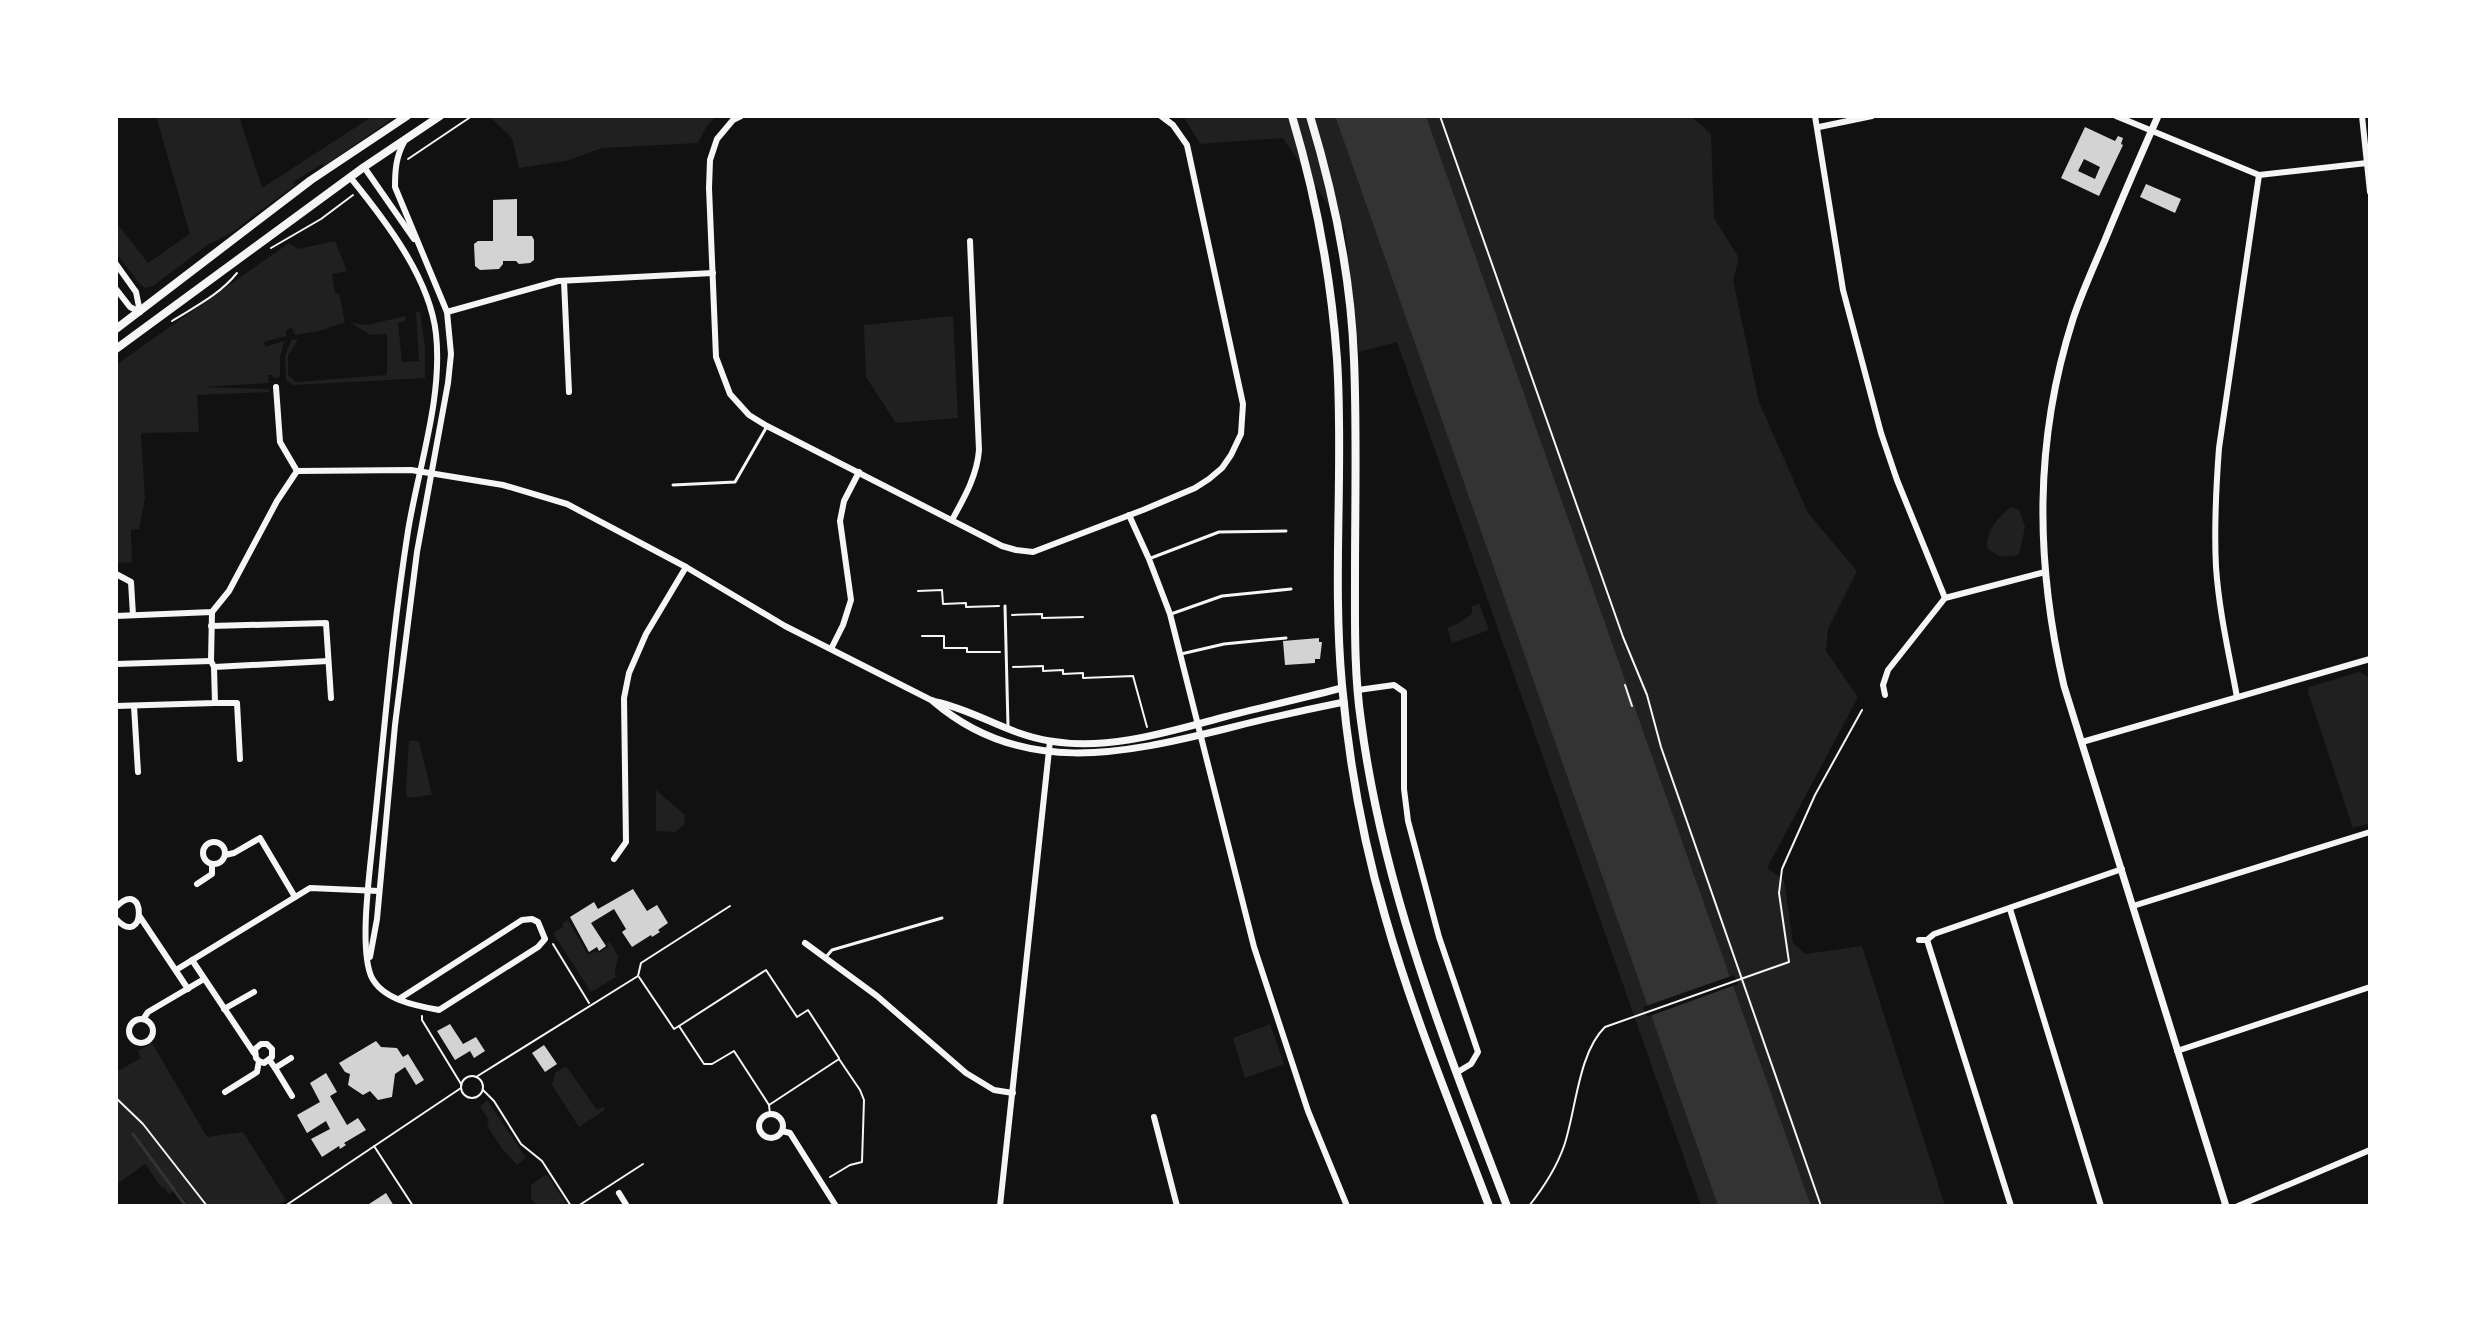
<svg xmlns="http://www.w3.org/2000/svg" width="2486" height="1322" font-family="Montserrat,sans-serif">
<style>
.green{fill:#202020}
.water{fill:#333}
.pier{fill:#111}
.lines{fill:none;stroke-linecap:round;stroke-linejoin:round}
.stream{stroke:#333;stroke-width:3}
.building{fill:#d3d3d3;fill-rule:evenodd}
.path{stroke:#f5f5f5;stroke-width:2}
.service{stroke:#f5f5f5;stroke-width:3}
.minor{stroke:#f5f5f5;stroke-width:6}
.tertiary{stroke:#f5f5f5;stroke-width:7}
.secondary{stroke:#f5f5f5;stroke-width:8}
</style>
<rect width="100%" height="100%" fill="#111"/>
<!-- green -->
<g class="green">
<path d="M 156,116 L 239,116 L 262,188 L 373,116 L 396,116 L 324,166 L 322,164 L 293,182 L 295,185 L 231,233 L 207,245 L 153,286 L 145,288 L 139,283 L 116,253 L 116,222 L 148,263 L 190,234 Z"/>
<path d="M 489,116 L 716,116 L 706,127 L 698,143 L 602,148 L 566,161 L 519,168 L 512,138 Z"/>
<path d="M 1183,116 L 1335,116 L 1718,1206 L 1701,1206 L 1397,342 L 1359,352 L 1345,230 L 1283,138 L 1200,144 Z"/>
<path d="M 1426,116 L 1691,116 L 1711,134 L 1714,218 L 1739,258 L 1733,280 L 1759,402 L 1808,513 L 1857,571 L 1828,629 L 1826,651 L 1858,697 L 1767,868 L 1784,880 L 1793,943 L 1805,954 L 1862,946 L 1945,1206 L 1811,1206 Z"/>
<path d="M 335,241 L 347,271 L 332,274 L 335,294 L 339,294 L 345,322 L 320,331 L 295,335 L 292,328 L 286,330 L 286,336 L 264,342 L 265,347 L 284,341 L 280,357 L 280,377 L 274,378 L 273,375 L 268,375 L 269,383 L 202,387 L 268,389 L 270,392 L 197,395 L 199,432 L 141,433 L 145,498 L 139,529 L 131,530 L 132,562 L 116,563 L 116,365 L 289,243 L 298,249 Z"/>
<path d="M 420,311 L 425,348 L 425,378 L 293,385 L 286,380 L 285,356 L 292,339 L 298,340 L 288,356 L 288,375 L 296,382 L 387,375 L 387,334 L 370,335 L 351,323 L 367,325 L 405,316 L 406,321 L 398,323 L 402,362 L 419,361 L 416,312 Z"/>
<path d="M 953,316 L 958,418 L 896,423 L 866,377 L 864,325 Z"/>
<path d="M 2011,507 L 2019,509 L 2025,527 L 2019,555 C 2005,558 1997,557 1987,548 C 1986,531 1998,517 2011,507 Z"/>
<path d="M 1479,604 L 1489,630 L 1452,643 L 1447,628 L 1459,623 L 1472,614 L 1472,606 Z"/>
<path d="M 2359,672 L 2367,676 L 2370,686 L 2370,823 L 2353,828 L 2308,692 L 2309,687 Z"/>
<path d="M 409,741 L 419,741 L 432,795 L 407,798 L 406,788 Z"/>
<path d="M 656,790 L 685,815 L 684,825 L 675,832 L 656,831 Z"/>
<path d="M 568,920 L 588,955 L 595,951 L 599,953 L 608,947 L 607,943 L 610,942 L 618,956 L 615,971 L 616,977 L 591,992 L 553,933 L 563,927 L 562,924 Z"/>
<path d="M 1270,1024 L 1284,1064 L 1245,1078 L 1233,1038 Z"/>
<path d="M 152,1043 L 207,1137 L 243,1132 L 286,1200 L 276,1206 L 189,1206 L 176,1189 L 169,1194 L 164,1187 L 162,1188 L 145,1164 L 116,1185 L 116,1072 L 141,1058 L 138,1051 Z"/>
<path d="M 566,1066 L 597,1110 L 603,1107 L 605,1110 L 579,1127 L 552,1085 L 555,1073 Z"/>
<path d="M 487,1100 L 526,1158 L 517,1165 L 503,1150 L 487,1126 L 489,1120 L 480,1107 Z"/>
<path d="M 545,1175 L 548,1176 L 568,1206 L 537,1206 L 531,1198 L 531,1185 Z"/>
</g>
<!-- water -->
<path class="water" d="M 1335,116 L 1426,116 L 1811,1206 L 1718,1206 Z"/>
<!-- pier -->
<path class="pier" d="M 1734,975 L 1738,984 L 1647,1017 L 1643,1007 Z"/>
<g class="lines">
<!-- stream -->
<path class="stream" d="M 133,1134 L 186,1206"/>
</g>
<!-- building -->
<g class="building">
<path d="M 2085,127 L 2115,141 L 2118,136 L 2123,138 L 2121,144 L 2123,145 L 2099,196 L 2061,178 ZM 2084,159 L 2100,167 L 2095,179 L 2078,171 Z"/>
<path d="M 2146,184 L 2181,199 L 2175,213 L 2140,197 Z"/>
<path d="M 517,199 L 517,236 L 532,236 L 534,240 L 534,260 L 530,263 L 519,264 L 516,261 L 503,261 L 503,264 L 499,269 L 480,270 L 475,266 L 474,244 L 478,241 L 493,241 L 493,200 Z"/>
<path d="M 1319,638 L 1319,642 L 1322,642 L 1320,659 L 1315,659 L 1315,663 L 1285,665 L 1283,641 Z"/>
<path d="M 633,889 L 647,911 L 657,905 L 668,923 L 658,930 L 660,932 L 652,937 L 651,935 L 632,947 L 622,932 L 626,929 L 614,909 L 591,923 L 606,946 L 599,951 L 597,947 L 589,952 L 570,917 L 594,902 L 598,909 Z"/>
<path d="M 450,1024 L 463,1044 L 476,1037 L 485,1051 L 474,1058 L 470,1051 L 455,1060 L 437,1031 Z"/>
<path d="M 376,1041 L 381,1047 L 397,1048 L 403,1057 L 408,1054 L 424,1080 L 416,1085 L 405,1067 L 395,1074 L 392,1097 L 378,1100 L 370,1091 L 363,1095 L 348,1085 L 350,1074 L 345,1072 L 339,1063 Z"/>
<path d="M 544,1045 L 557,1064 L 545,1072 L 532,1053 Z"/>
<path d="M 326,1073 L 337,1092 L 330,1096 L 347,1125 L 358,1118 L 366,1130 L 344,1143 L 346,1145 L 340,1149 L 339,1146 L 322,1157 L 311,1139 L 330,1129 L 326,1121 L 307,1133 L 297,1115 L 320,1102 L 310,1083 Z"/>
<path d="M 386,1193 L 394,1206 L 366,1206 Z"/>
</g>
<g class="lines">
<!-- path -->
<g class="path">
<path d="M 1440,116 L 1623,637 L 1647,695 L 1661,747 L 1821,1206"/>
<path d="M 408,159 L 472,116"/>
<path d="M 271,248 L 321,219 L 353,195"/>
<path d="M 172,321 C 196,306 219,295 237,273"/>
<path d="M 918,591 L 942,590 L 943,604 L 966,603 L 966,607 L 999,606"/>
<path d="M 1012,615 L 1042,614 L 1042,618 L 1083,617"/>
<path d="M 922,636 L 944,636 L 944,648 L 967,648 L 967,652 L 1000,652"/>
<path d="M 1013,667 L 1043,666 L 1043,671 L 1063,670 L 1063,674 L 1083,673 L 1083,678 L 1133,676 L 1147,727"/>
<path d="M 1625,685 L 1632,706"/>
<path d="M 553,944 L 589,1003"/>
<path d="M 639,977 L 674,1029 L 679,1026 L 704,1064 L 712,1064 L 734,1051 L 769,1105 L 770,1114"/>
<path d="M 422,1016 L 422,1020 L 461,1084"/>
<path d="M 679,1026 L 766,970 L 797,1017 L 808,1010 L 839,1058"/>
<circle cx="472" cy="1087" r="11"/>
<path d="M 476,1077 L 638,976 L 641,963 L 730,906"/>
<path d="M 483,1090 L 494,1101 L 521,1144 L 542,1161 L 571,1206"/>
<path d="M 116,1098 L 143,1124 L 207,1206"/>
<path d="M 769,1105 L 839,1059 L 860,1090 L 864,1100 L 862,1162 L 850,1165 L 830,1177"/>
<path d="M 374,1146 L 413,1206"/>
<path d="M 285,1206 L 461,1088"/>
<path d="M 578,1206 L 643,1164"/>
<path d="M 1529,1206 C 1544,1187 1556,1169 1564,1146 C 1576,1111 1578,1053 1605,1027 L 1789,962 L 1779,893 L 1782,869 L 1815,795 L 1862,710"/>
</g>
<!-- service -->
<g class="service">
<path d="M 673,485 L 735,482 L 766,428"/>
<path d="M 1151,558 L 1219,532 L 1286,531"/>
<path d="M 1005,606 L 1008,726"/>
<path d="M 1171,614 L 1222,596 L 1291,589"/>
<path d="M 1181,654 L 1224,644 L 1286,638"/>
<path d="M 825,958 L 832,950 L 942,918"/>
</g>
<!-- minor -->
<g class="minor">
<path d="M 741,116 L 733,120 L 717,139 L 710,160 L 709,188 L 716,357 L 730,394 L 749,415 L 767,426 L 1002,546 L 1016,550 L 1033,552 L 1143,510 L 1195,488 L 1209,479 L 1222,468 L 1231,455 L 1241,434 L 1243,404 L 1187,145 L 1173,125 L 1161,116"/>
<path d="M 1815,116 L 1843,290 L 1881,433 L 1897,480 L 1945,598"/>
<path d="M 2116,116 L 2259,175 L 2367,163"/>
<path d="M 2362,116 L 2370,192"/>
<path d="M 1819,127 L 1872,116"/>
<path d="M 364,167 L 414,239"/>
<path d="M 350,177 C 385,220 430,278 436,334 C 443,398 418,469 408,531 C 392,633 384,735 373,838 C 370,871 359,946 371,976 C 382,1000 417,1006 439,1010 L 538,947 L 545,939 L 538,922 L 532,919 L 522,920 L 399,999"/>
<path d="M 116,264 L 136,292 L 140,312"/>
<path d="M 564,281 L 569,392"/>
<path d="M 116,289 L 130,307 L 140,312"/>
<path d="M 447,312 L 558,281 L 713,273"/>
<path d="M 276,387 L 280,442 L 297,471"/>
<path d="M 297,471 L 411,470 L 503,485 L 567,504 L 686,567 L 785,626 L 933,701"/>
<path d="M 1129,515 L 1149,559 L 1170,614 L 1254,947 L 1308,1111 L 1347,1206"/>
<path d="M 952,520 C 964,498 977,476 979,450 L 970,241"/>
<path d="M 116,574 L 131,582 L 133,615"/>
<path d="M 116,616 L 212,612 L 229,591 L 277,501 L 297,471"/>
<path d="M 211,626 L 326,623 L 331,698"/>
<path d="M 831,649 L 843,625 L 851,600 L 840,521 L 844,501 L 859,472"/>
<path d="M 116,664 L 211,661"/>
<path d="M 214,667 L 328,661"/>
<path d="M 1358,690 L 1394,685 L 1404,692 L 1404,789 L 1408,821 L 1439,937 L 1478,1052 L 1471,1064 L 1456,1073"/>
<path d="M 1885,695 L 1883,685 L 1888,670 L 1945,598 L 2045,572"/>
<path d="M 2237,697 C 2229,654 2219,611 2216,567 C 2214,528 2216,488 2219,448 L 2259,175"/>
<path d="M 215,703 L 237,703 L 240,759"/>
<path d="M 116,706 L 215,703 L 214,667 L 211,661 L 212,612"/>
<path d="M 134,706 L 138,772"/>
<path d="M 2082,742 L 2370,659"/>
<circle cx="214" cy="853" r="11"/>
<path d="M 225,855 L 234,853 L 260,838 L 295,897"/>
<path d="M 614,859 L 626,842 L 624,698 L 629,673 L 646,634 L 686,567"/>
<path d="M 197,884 L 212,874 L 212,864"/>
<path d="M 2133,906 L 2370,832"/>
<path d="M 116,907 C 147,875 146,951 116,919"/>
<path d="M 2010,909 L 2101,1206"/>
<path d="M 140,917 L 188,989"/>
<path d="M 1919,940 L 1927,940 L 1934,934 L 2122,869"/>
<path d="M 1927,940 L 2011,1206"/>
<path d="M 805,943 L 877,996 L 966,1073 L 994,1090 L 1013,1093"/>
<path d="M 370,957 L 377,919 L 395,725 L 417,552 L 448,383 L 451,354 L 447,312 L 395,187 C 395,170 396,157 404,142"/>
<path d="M 192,960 L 254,1053"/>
<path d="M 176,970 L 310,888 L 379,891"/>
<path d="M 224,1009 L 254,992"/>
<path d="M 144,1018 L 148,1012 L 204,979"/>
<circle cx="141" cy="1031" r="12"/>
<path d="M 2177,1051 L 2370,987"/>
<path d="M 270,1061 L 275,1068 L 291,1058"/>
<path d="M 275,1068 L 292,1096"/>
<path d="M 225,1092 L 257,1072 L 259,1061 L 256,1058 L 255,1049 L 261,1044 L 267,1044 L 272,1049 L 272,1057 L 264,1063 L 259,1061"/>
<circle cx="771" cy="1126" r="12"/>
<path d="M 1154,1117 L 1177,1206"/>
<path d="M 782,1131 L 790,1133 L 836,1206"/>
<path d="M 619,1193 L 627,1206"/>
<path d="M 1000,1206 L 1050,741"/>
<path d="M 2238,1206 L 2370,1150"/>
</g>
<!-- tertiary -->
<g class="tertiary">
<path d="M 2158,116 C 2140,157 2122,198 2105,240 C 2094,266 2082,292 2073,319 C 2034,441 2035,561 2064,686 L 2226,1206"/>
<path d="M 933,701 C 1021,777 1123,754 1225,729 C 1264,719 1304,710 1344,702"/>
<path d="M 936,702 C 975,710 1009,735 1050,741 C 1108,751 1168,732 1224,717 C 1263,707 1303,698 1342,688"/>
</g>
<!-- secondary -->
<g class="secondary">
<path d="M 1292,116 C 1316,196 1331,276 1337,359 C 1344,467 1332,577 1342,685 C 1349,763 1363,841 1385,916 C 1413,1015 1453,1110 1489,1206"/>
<path d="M 1310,116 C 1334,195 1351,277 1354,359 C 1357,432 1355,504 1355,577 C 1355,625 1354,673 1361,721 C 1383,891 1447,1048 1507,1206"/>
<path d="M 116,329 L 311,180 L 407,116"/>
<path d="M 116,349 L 364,167 L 440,116"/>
</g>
</g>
<!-- border -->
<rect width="2486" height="1322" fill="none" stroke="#ffffff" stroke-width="236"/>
</svg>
